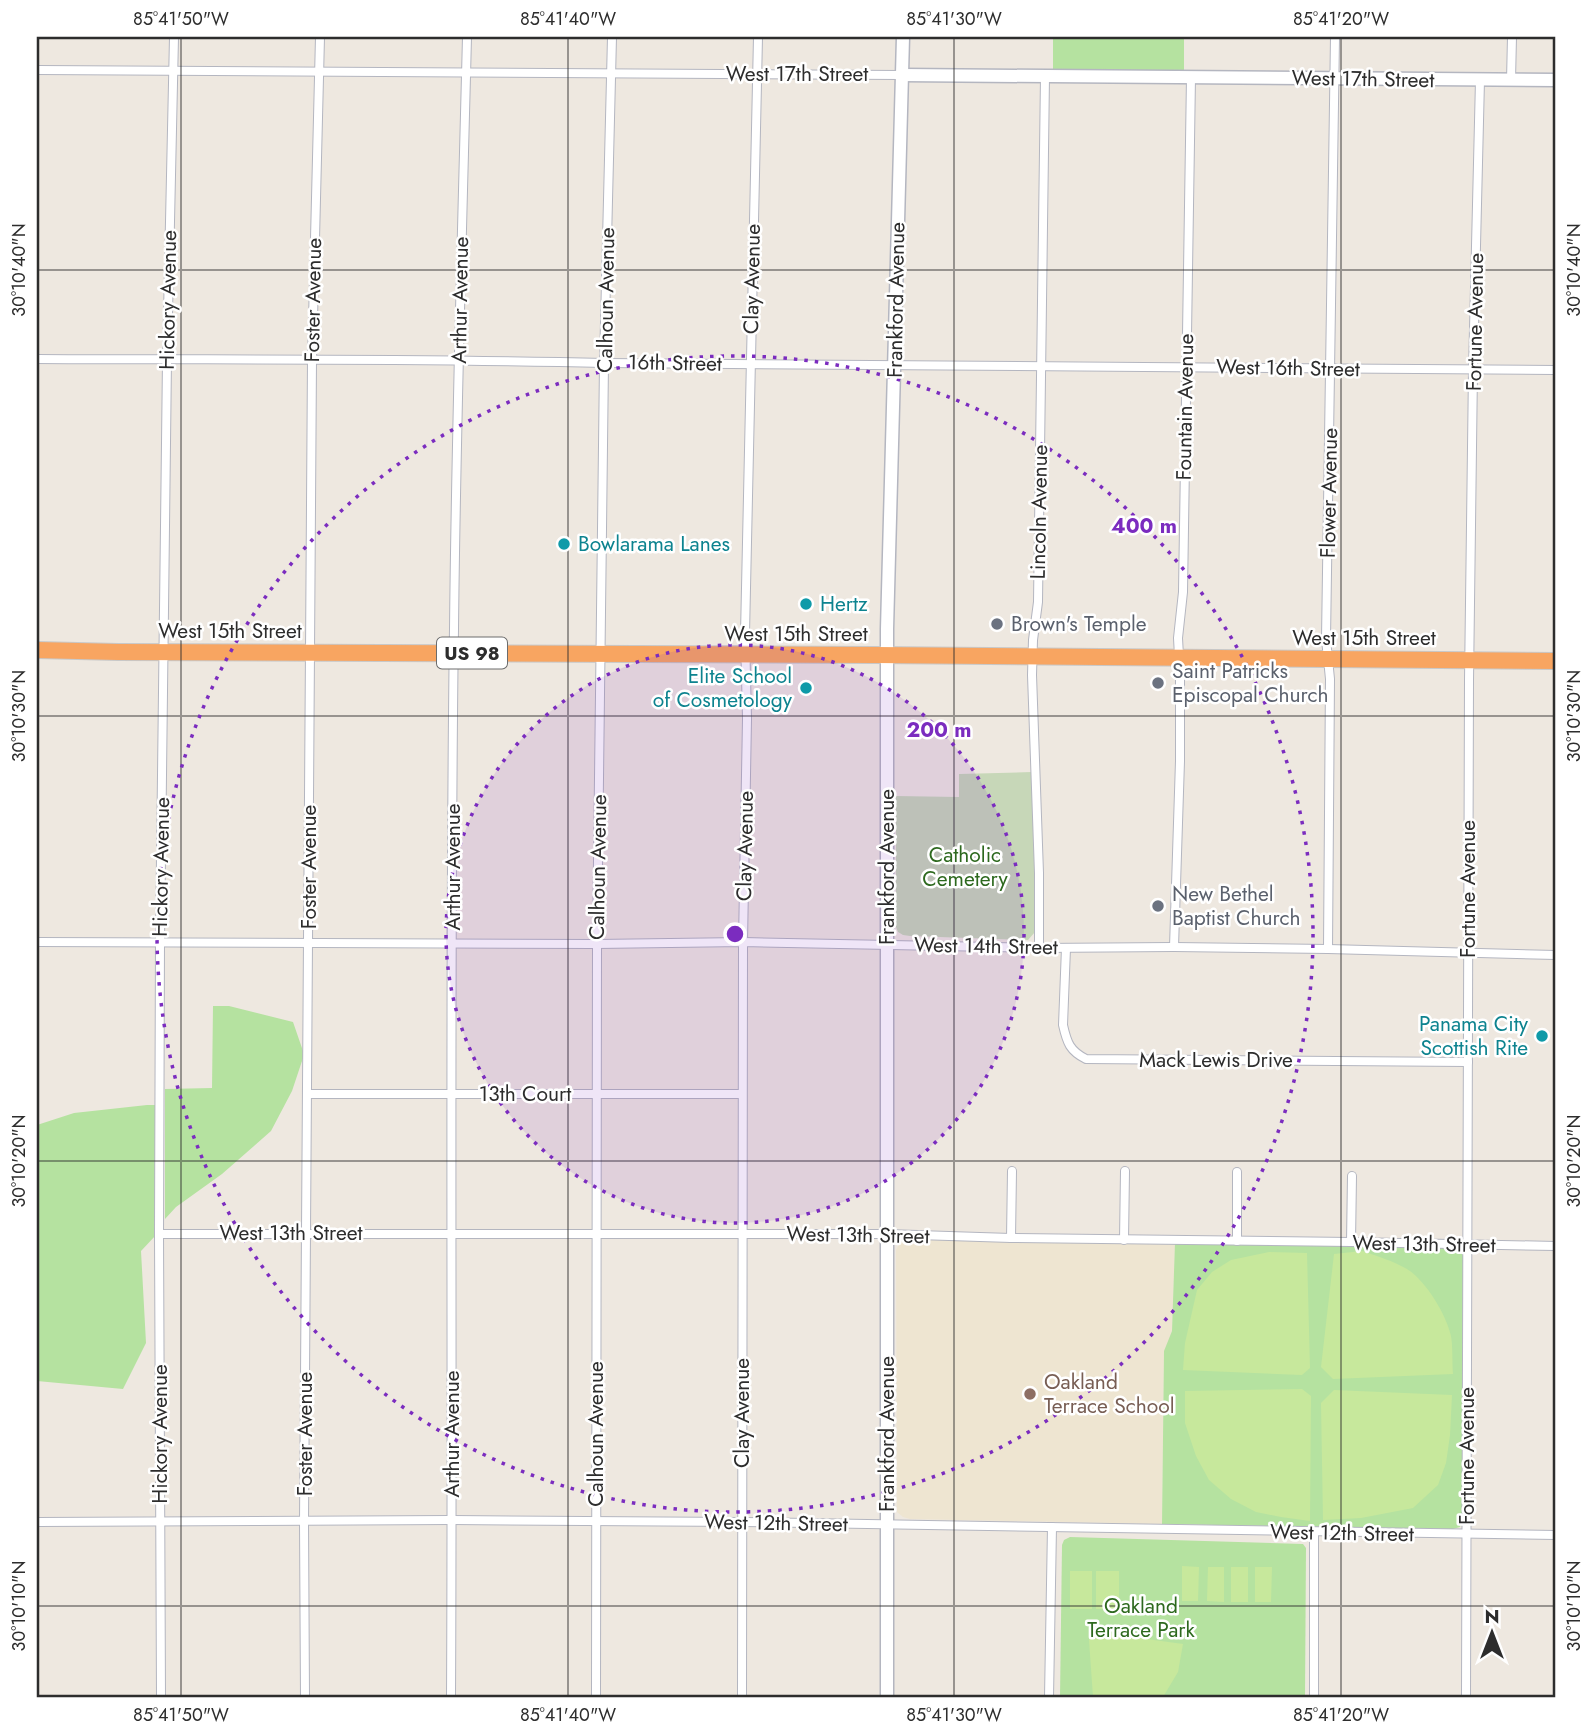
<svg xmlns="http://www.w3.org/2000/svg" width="1593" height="1734" font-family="Jost,sans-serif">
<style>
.education{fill:#eee5d1}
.green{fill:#b5e2a0}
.cemetery{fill:#c7d7b8}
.pitch{fill:#c7e89c}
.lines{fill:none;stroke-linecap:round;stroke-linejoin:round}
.street-casing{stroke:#b4b6c0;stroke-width:10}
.secondary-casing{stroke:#b4b6c0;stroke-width:15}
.highway-casing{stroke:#c8c8c8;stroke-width:18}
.street{stroke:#fff;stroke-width:8}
.secondary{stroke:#fff;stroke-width:12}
.highway{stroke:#f8a561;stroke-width:16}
.ticks{fill:none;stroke:#2d2d2d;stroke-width:2;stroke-opacity:0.45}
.ring{fill:none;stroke:#7b2cbf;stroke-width:3.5;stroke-dasharray:3.5 7}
.culture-dot{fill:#0f9aa8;stroke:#fff;stroke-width:2.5}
.worship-dot{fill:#6b7280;stroke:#fff;stroke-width:2.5}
.education-dot{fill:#8d6e63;stroke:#fff;stroke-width:2.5}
.labels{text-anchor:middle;stroke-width:5;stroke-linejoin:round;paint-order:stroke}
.shield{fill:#fff;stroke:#6c6c6c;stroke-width:2}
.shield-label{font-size:19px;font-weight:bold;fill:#2d2d2d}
.street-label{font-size:21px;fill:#2d2d2d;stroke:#fff}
.culture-label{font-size:21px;fill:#0d838f;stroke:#fff;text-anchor:start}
.worship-label{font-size:21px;fill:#5b616d;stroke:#fff;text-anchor:start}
.park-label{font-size:21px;fill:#2d691e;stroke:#fff}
.education-label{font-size:21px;fill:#785e54;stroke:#fff;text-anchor:start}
.centre{fill:#7b2cbf;stroke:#fff;stroke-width:3.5}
.ring-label{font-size:21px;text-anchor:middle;font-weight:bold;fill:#7b2cbf;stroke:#fff;stroke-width:5;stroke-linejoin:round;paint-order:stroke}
.neatline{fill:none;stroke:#2d2d2d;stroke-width:2.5}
.ticks-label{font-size:18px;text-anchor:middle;fill:#2d2d2d}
</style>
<rect width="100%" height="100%" fill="#eee8e0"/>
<!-- education -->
<path class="education" d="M 907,1239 L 1175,1242 L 1172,1331 L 1164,1352 L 1162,1524 L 910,1519 L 903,1517 L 897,1512 L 896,1250 L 900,1242 Z"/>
<!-- green -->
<g class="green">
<path d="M 1053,37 L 1184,37 L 1184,72 L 1053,71 Z"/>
<path d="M 213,1006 L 229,1006 L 293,1022 L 303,1051 L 303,1058 L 292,1091 L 271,1131 L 222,1174 L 176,1207 L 165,1219 L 165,1089 L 212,1088 Z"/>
<path d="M 147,1105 L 157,1105 L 156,1235 L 141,1251 L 146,1343 L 123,1389 L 37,1381 L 37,1125 L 74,1113 Z"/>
<path d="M 1175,1242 L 1453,1248 L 1461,1252 L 1463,1256 L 1462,1521 L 1460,1527 L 1453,1529 L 1162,1524 L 1164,1351 L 1172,1331 Z"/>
<path d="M 1070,1537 L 1303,1544 L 1306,1548 L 1305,1697 L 1060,1697 L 1062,1545 L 1064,1540 Z"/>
</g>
<!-- cemetery -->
<path class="cemetery" d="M 1032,772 L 1034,798 L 1035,932 L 1028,940 L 910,936 L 903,935 L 898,932 L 896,927 L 896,796 L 959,797 L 959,774 Z"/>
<!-- pitch -->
<g class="pitch">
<path d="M 1362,1251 C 1377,1256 1393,1261 1407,1269 C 1426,1281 1446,1314 1451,1336 C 1453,1348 1452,1362 1453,1374 L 1333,1379 L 1321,1367 L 1334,1254 Z"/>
<path d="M 1269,1252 L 1307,1253 L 1310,1368 L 1302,1375 L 1183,1370 L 1185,1343 L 1197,1290 L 1212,1272 L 1231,1260 Z"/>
<path d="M 1302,1389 L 1311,1396 L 1310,1521 L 1281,1517 L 1256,1512 L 1231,1499 L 1209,1480 L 1196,1456 L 1185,1423 L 1185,1391 Z"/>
<path d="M 1334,1390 L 1452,1395 L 1450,1435 L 1446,1463 L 1438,1485 L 1413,1508 L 1361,1518 L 1323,1520 L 1321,1403 Z"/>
<path d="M 1182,1566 L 1199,1567 L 1198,1601 L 1182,1601 Z"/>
<path d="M 1208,1567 L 1224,1567 L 1224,1602 L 1207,1601 Z"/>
<rect x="1231" y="1567" width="17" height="35"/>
<path d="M 1255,1567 L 1272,1567 L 1271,1602 L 1255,1602 Z"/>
<rect x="1070" y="1571" width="22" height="38"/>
<rect x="1096" y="1571" width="23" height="38"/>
<path d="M 1096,1632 L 1183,1644 L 1178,1672 L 1163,1697 L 1093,1697 L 1089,1640 Z"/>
</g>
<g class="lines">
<defs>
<g id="street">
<path d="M 37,70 L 902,75"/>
<path d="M 1511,80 L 1512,37"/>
<path d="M 37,359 C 226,360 415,358 604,363 L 1556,370"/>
<path d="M 37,942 L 597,944 L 743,942 L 1039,948 L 1174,947 L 1328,949 L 1556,955"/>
<path d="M 1174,947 L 1180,761 L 1180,674 L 1178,638 L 1183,592 L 1191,77"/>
<path d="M 1039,948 L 1039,873 L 1032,675 L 1033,640 L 1038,602 L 1045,76"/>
<path d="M 1066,948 L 1063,1025 C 1067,1043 1070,1051 1086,1059 L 1468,1062"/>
<path d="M 1328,949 L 1330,679 L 1326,639 L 1335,37"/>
<path d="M 308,1094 L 742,1094"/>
<path d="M 159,1234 L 887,1234 L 1011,1238 L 1351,1242 L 1556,1246"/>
<path d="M 1011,1238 L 1012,1171"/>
<path d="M 1124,1240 L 1125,1171"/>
<path d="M 1237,1241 L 1237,1172"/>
<path d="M 1351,1242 L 1352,1176"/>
<path d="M 37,1522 L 452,1520 L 741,1522 L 1556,1535"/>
<path d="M 1314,1532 L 1314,1697"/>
<path d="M 161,1697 L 159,1234 L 160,941 L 167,360 L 174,37"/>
<path d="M 305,1697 L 304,1522 L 312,360 L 320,37"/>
<path d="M 451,1697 C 453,1341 449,985 454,629 C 456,432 462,234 467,37"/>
<path d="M 596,1697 L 597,944 L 604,363 L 612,37"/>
<path d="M 742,1697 L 743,942 L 747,719 L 745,634 L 758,37"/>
<path d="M 1049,1697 L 1052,1527"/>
<path d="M 1466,1697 L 1469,680 L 1473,370 L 1480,80"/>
</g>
<g id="secondary">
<path d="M 902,75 L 1556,80"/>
<path d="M 887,1697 L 887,629 L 903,37"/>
</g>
<path id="highway" d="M 37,650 L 118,652 L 875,655 L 1556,661"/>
</defs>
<!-- street casing -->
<use href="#street" class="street-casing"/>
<!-- secondary casing -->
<use href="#secondary" class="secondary-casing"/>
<!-- highway casing -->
<use href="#highway" class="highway-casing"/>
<!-- street -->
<use href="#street" class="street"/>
<!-- secondary -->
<use href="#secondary" class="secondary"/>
<!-- highway -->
<use href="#highway" class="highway"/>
</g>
<!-- ticks -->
<path class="ticks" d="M 181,37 L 181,1697M 568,37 L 568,1697M 954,37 L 954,1697M 1341,37 L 1341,1697M 37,270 L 1556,270M 37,716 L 1556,716M 37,1161 L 1556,1161M 37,1606 L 1556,1606"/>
<!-- distance rings -->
<circle cx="735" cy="934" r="289" fill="#7b2cbf" fill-opacity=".12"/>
<g class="ring">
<circle cx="735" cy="934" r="289"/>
<circle cx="735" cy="934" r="578"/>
</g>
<!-- markers -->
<g class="culture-dot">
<circle cx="564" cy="544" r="7"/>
<circle cx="806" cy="604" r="7"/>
<circle cx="806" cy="688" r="7"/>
<circle cx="1542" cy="1036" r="7"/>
</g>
<g class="worship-dot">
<circle cx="997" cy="624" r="7"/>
<circle cx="1158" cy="683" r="7"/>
<circle cx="1158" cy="906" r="7"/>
</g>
<circle class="education-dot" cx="1030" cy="1394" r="7"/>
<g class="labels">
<!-- shield labels -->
<rect class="shield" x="437" y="637.5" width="70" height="31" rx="5"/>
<g class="shield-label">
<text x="472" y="660">US 98</text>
</g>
<!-- street labels -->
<g class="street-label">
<text x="797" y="81">West 17th Street</text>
<text transform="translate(1363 79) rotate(1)" y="7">West 17th Street</text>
<text transform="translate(752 279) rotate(-89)" y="7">Clay Avenue</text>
<text transform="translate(168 300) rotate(-89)" y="7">Hickory Avenue</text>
<text transform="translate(313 300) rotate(-89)" y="7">Foster Avenue</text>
<text transform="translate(460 300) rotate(-89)" y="7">Arthur Avenue</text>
<text transform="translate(606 300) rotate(-89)" y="7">Calhoun Avenue</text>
<text transform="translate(896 300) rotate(-89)" y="7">Frankford Avenue</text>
<text transform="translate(1475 322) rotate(-89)" y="7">Fortune Avenue</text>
<text transform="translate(675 363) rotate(1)" y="7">16th Street</text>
<text transform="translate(1288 368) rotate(1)" y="7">West 16th Street</text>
<text transform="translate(1185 407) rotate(-89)" y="7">Fountain Avenue</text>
<text transform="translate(1329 493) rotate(-89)" y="7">Flower Avenue</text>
<text transform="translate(1039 512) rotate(-89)" y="7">Lincoln Avenue</text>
<text x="230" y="638">West 15th Street</text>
<text x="796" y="641">West 15th Street</text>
<text x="1364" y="645">West 15th Street</text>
<text transform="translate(745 846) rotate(-89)" y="7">Clay Avenue</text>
<text transform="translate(161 867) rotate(-89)" y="7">Hickory Avenue</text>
<text transform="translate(309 867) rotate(-90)" y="7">Foster Avenue</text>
<text transform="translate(453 867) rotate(-90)" y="7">Arthur Avenue</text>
<text transform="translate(598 867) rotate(-89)" y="7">Calhoun Avenue</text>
<text transform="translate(887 867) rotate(-90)" y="7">Frankford Avenue</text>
<text transform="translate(1468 889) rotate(-90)" y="7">Fortune Avenue</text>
<text transform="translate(986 946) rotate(1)" y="7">West 14th Street</text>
<text x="1216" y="1067">Mack Lewis Drive</text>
<text x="525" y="1101">13th Court</text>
<text x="291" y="1240">West 13th Street</text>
<text transform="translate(858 1235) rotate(1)" y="7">West 13th Street</text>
<text transform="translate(1424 1244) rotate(1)" y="7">West 13th Street</text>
<text transform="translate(742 1413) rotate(-90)" y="7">Clay Avenue</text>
<text transform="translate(160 1434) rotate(-90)" y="7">Hickory Avenue</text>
<text transform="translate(305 1434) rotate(-90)" y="7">Foster Avenue</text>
<text transform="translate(452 1434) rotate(-90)" y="7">Arthur Avenue</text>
<text transform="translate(596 1434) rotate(-90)" y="7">Calhoun Avenue</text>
<text transform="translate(887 1434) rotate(-90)" y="7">Frankford Avenue</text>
<text transform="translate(1467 1456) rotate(-90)" y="7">Fortune Avenue</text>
<text transform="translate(776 1523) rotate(1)" y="7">West 12th Street</text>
<text transform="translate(1342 1533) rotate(1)" y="7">West 12th Street</text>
</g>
<!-- culture labels -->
<g class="culture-label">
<text x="578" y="551">Bowlarama Lanes</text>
<text x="820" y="611">Hertz</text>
<text x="792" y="683" text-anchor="end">Elite School<tspan x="792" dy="24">of Cosmetology</tspan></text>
<text x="1528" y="1031" text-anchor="end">Panama City<tspan x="1528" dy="24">Scottish Rite</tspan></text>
</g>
<!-- worship labels -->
<g class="worship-label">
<text x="1011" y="631">Brown's Temple</text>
<text x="1172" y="678">Saint Patricks<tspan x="1172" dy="24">Episcopal Church</tspan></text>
<text x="1172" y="901">New Bethel<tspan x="1172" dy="24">Baptist Church</tspan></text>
</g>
<!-- park labels -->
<g class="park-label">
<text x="965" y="862">Catholic<tspan x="965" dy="24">Cemetery</tspan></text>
<text x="1141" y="1613">Oakland<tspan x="1141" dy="24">Terrace Park</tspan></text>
</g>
<!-- education labels -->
<g class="education-label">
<text x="1044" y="1389">Oakland<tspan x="1044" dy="24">Terrace School</tspan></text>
</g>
</g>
<circle cx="735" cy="934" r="10" class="centre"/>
<g class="ring-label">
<text x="1144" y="533">400 m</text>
<text x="939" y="737">200 m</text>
</g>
<!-- border -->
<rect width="1593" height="1734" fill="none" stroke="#ffffff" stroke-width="77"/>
<!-- north arrow -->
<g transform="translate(1492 1633)" stroke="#ffffff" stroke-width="5" paint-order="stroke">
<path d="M0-5L12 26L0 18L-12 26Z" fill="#2d2d2d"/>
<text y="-10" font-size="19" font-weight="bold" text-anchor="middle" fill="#2d2d2d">N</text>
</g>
<rect x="38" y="38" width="1516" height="1658" class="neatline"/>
<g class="ticks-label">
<text x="181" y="25">85°41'50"W</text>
<text x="568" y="25">85°41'40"W</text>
<text x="954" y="25">85°41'30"W</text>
<text x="1341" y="25">85°41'20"W</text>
<text transform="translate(19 270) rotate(-90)" y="6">30°10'40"N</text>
<text transform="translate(1574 270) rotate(-90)" y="6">30°10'40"N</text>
<text transform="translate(19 716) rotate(-90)" y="6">30°10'30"N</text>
<text transform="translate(1574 716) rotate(-90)" y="6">30°10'30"N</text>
<text transform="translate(19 1161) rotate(-90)" y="6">30°10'20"N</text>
<text transform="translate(1574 1161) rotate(-90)" y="6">30°10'20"N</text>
<text transform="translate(19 1606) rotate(-90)" y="6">30°10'10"N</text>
<text transform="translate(1574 1606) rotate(-90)" y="6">30°10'10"N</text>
<text x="181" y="1721">85°41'50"W</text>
<text x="568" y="1721">85°41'40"W</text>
<text x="954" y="1721">85°41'30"W</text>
<text x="1341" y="1721">85°41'20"W</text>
</g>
</svg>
